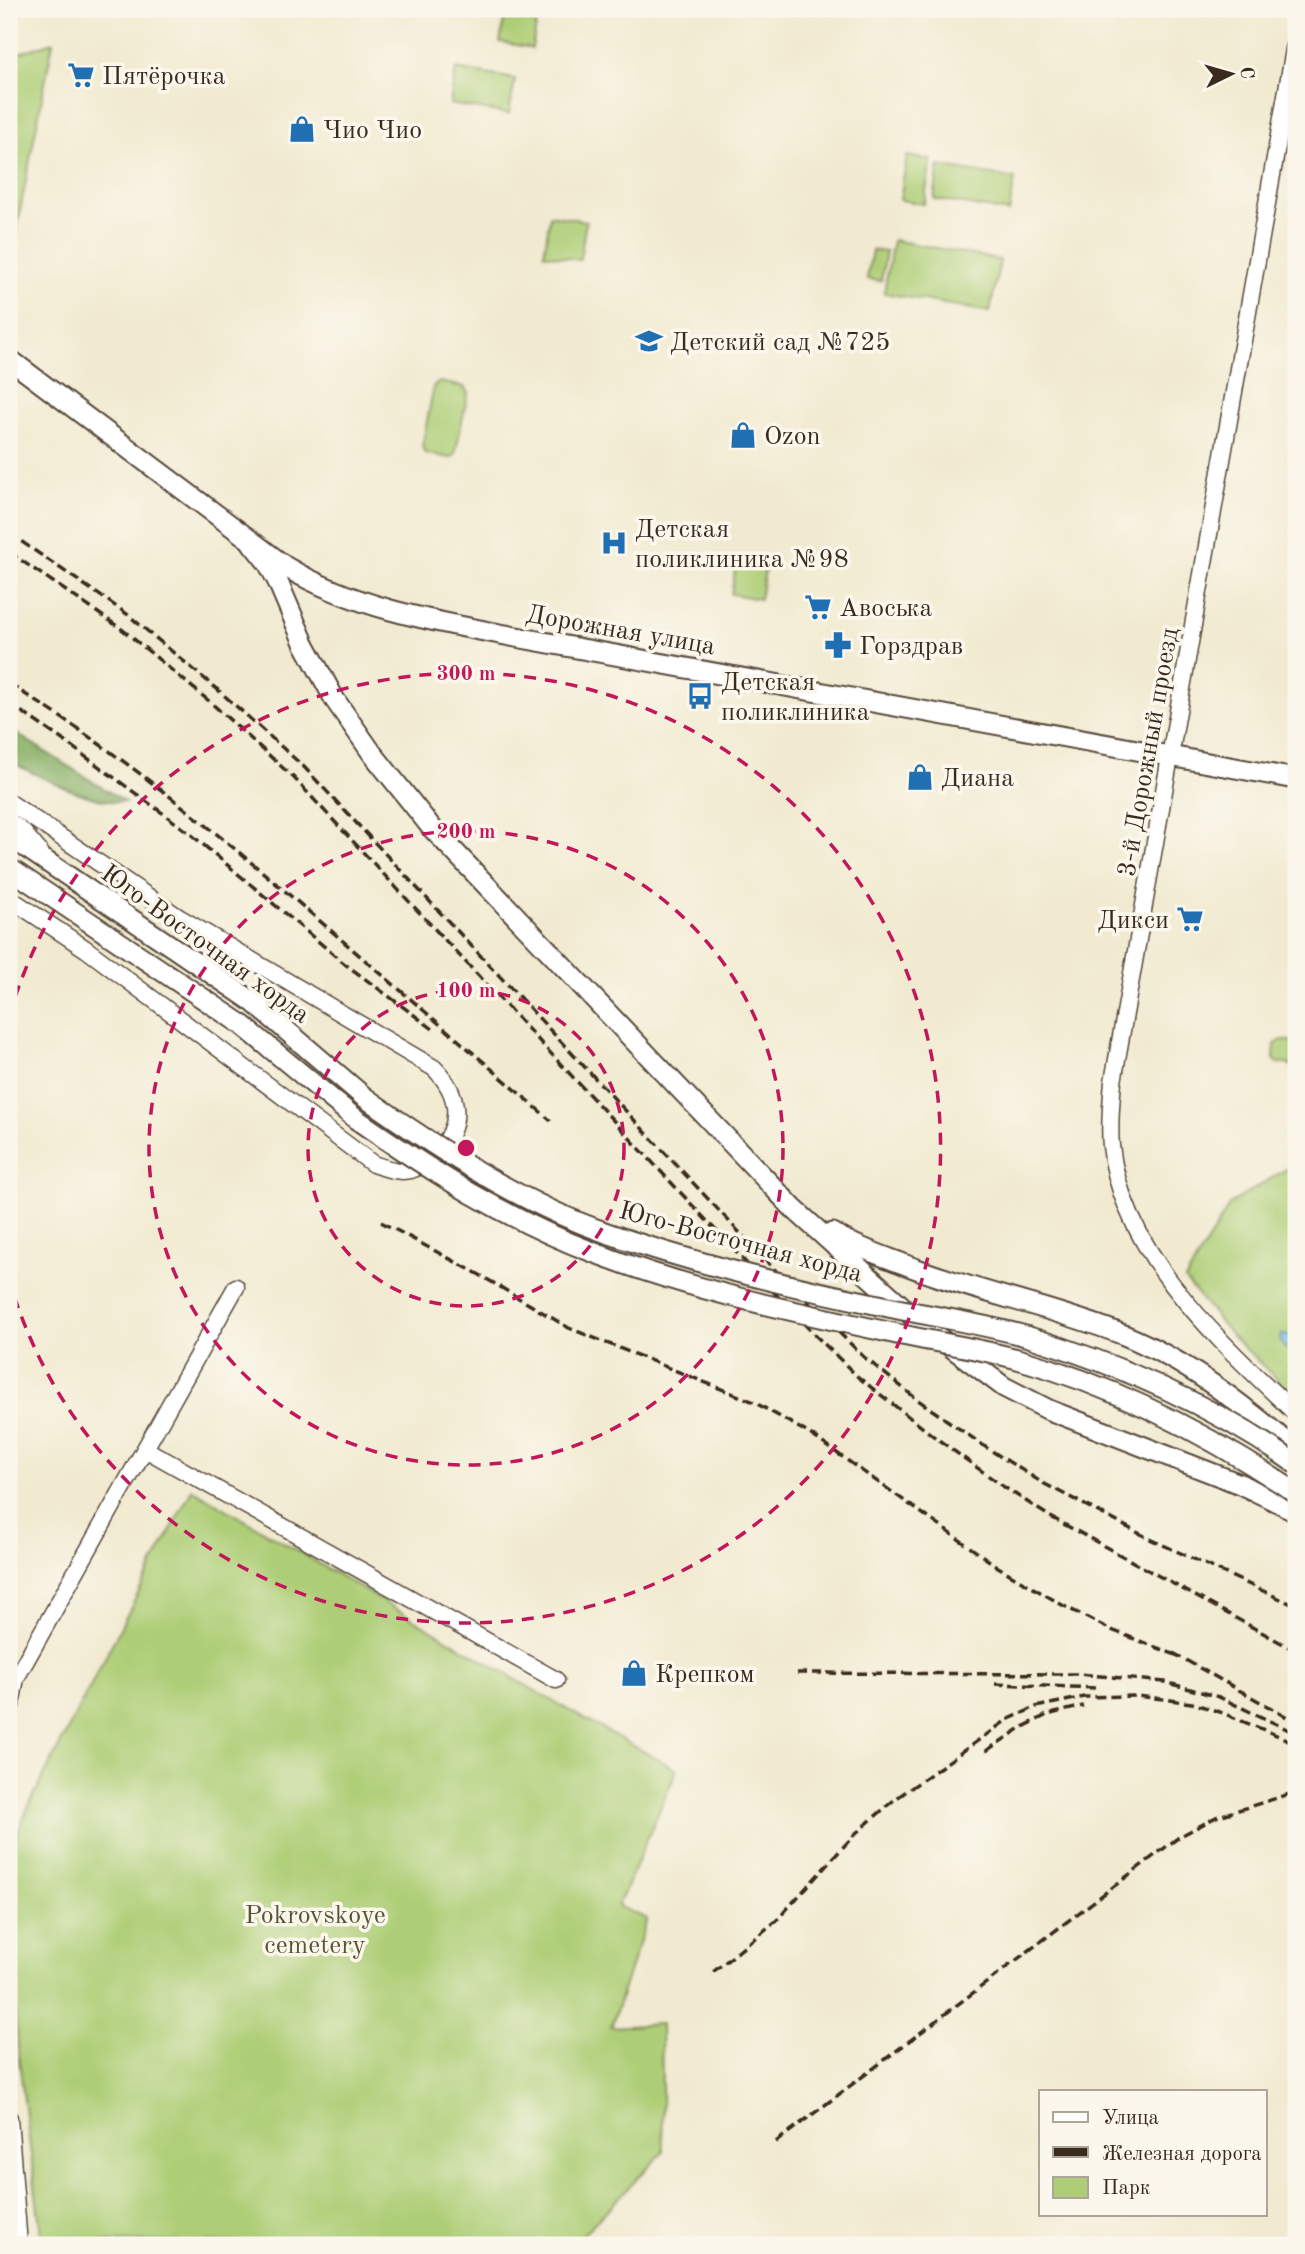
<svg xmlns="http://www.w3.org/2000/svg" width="1305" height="2254" font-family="'Old Standard TT',serif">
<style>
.green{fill:#adce76;stroke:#747c4a;stroke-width:2}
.forest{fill:#8ab167;stroke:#626e42;stroke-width:2}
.water{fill:#76bdee;stroke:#587486;stroke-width:2}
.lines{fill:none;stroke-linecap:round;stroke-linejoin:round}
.minor-casing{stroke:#564739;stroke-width:19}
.major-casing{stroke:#564739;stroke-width:23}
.minor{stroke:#fff;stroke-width:16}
.major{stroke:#fff;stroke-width:19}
.rail{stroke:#3b2a1e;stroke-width:3.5;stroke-dasharray:10 5;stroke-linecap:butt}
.major-bridge-casing{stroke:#564739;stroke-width:23;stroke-linecap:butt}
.major-bridge{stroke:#fff;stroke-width:19}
.ring{fill:none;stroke:#c2185b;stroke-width:3.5;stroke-dasharray:12 9}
.labels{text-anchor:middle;stroke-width:7;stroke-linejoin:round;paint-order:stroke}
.poi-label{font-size:26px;fill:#3b2a1e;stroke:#fbf7ec;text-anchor:start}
.street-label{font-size:26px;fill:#3b2a1e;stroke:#fbf7ec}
.park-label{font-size:26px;fill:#585334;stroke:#fbf7ec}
.centre{fill:#c2185b;stroke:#fbf7ec;stroke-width:3.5}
.ring-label{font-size:21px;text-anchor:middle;font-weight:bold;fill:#c2185b;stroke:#fbf7ec;stroke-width:7;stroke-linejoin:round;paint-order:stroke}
</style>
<rect width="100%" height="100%" fill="#fbf7ec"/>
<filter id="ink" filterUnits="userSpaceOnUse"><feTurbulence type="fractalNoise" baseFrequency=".0143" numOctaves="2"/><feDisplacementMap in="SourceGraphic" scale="14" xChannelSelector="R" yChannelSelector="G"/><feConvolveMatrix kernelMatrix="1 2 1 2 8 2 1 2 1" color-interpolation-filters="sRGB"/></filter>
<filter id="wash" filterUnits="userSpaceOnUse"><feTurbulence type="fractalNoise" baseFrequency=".00686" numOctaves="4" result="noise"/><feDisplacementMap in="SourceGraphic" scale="28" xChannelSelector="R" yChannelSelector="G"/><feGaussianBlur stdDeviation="1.57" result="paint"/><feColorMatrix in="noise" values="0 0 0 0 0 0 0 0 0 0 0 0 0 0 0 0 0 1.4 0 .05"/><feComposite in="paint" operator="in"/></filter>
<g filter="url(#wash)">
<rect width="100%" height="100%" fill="#f1ead0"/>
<!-- green -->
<g class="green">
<path d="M 506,9 L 539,9 L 532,48 L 500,42 Z"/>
<path d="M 53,42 L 9,267 L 9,53 L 22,52 Z"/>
<path d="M 456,69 L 515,79 L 509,114 L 450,104 Z"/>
<path d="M 907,156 L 931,160 L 924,204 L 900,200 Z"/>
<path d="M 939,166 L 1015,179 L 1009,212 L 934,199 Z"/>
<path d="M 550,215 L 586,221 L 580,260 L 544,254 Z"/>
<path d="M 893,240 L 1000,260 L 990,312 L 884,293 Z"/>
<path d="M 872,250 L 886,252 L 881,281 L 867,279 Z"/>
<path d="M 440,382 L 464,387 L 468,393 L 455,455 L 450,458 L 425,453 L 422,447 L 434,385 Z"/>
<path d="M 736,565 L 765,570 L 760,599 L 731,594 Z"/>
<path d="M 1282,1040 L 1296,1042 L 1296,1066 L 1278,1063 L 1274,1059 L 1275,1044 Z"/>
<path d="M 1296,1163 L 1296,1398 L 1231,1335 L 1185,1280 L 1230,1204 Z"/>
<path d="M 192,1489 L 556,1703 L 677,1770 L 618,1906 L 647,1919 L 611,2027 L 661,2024 L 663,2152 L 575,2243 L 42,2242 L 18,2052 L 9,1915 L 9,1852 L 30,1803 Z"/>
</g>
<!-- forest -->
<path class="forest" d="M 9,729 L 125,802 C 92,804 38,776 9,761 Z"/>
<!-- water -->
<path class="water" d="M 1281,1334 L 1296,1339 L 1296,1356 L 1284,1347 L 1280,1340 Z"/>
</g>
<g filter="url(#ink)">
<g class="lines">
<defs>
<g id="minor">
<path d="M 1296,38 L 1113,1082 C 1111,1103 1109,1125 1111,1146 C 1123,1256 1221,1342 1296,1414"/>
<path d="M 9,802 L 180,918 L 434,1068 C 460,1094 463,1124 439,1151 C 432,1159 421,1167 411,1170 C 398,1173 385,1168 373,1164 L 86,949 L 9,898"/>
<path d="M 9,821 L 22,831 L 39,851"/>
<path d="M 145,1449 L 556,1680"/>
<path d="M 9,1716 L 16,1678 L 236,1287"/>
<path d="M 9,2118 L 19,2245"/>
</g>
<g id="major">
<path d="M 9,359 L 286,567 C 352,606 426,620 500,634 L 1296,779"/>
<path d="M 252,543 L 268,563 L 278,582 L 304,643 L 335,700 L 372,753 L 431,827 L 793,1208 L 926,1328 L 1004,1387 L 1049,1410 L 1240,1484 L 1296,1511"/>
<path d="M 9,836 L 252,1001 L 363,1096"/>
<path d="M 9,868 L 241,1024 L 356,1119"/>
<path d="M 833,1233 C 854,1246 877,1254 901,1263 C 973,1292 1051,1306 1124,1335 C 1188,1361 1244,1406 1296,1450"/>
</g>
</defs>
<!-- minor casing -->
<use href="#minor" class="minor-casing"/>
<!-- major casing -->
<use href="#major" class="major-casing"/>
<!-- minor -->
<use href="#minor" class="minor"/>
<!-- major -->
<use href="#major" class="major"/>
<!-- rail -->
<g class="rail">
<path d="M 9,533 L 127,614 L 217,689 L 304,767 L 769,1264 L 864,1357 L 918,1400 L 987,1448 L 1041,1482 L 1150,1539 L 1296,1606"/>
<path d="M 9,552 L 123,630 L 209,701 L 293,777 L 763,1281 L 816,1336 L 858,1377 L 936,1438 L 1004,1487 L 1049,1516 L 1296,1651"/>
<path d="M 9,684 C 138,763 252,862 366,961 C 428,1014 490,1067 551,1121"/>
<path d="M 9,703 L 67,743 L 187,831 L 345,964 L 433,1029"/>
<path d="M 381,1222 L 480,1275 L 569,1328 L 754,1402 L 810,1434 L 998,1567 L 1064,1606 L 1109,1629 L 1181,1657"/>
<path d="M 1173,1653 L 1296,1722"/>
<path d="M 797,1673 L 1079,1674 L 1165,1682 L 1219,1697 L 1293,1732"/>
<path d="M 995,1684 L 1097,1688"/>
<path d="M 986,1751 L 1021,1728 L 1047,1715 L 1083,1706"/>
<path d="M 713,1972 L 776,1921 L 855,1834 L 894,1800 L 1007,1720 L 1036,1707 L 1084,1697 L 1137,1696 L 1163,1699 L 1192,1703 L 1220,1712 L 1296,1743"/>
<path d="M 776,2142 L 1179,1837 L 1216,1817 L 1296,1792"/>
</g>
<defs>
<g id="major-bridge">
<path d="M 363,1096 C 436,1148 522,1204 607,1233 C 696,1264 787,1286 879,1305 C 928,1316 980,1323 1029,1337 C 1124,1366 1215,1407 1296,1464"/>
<path d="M 356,1119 C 434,1173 506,1219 595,1253 C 694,1291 799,1313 902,1335 C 941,1343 982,1349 1021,1360 C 1120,1388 1211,1436 1296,1493"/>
</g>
</defs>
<!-- major-bridge casing -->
<use href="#major-bridge" class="major-bridge-casing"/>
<!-- major-bridge -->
<use href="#major-bridge" class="major-bridge"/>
</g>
</g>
<!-- distance rings -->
<g class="ring">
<circle cx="466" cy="1148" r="158"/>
<circle cx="466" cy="1148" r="317"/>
<path d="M9 1017A475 475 0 1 1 9 1279"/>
</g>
<!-- icons -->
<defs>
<symbol id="supermarket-bare" viewBox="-9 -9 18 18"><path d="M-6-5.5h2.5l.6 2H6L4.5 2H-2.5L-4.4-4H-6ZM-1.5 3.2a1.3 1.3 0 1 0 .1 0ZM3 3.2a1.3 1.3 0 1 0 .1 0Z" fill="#1f6fb2" stroke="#fbf7ec" stroke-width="2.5" paint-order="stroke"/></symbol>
<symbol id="shop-bare" viewBox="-9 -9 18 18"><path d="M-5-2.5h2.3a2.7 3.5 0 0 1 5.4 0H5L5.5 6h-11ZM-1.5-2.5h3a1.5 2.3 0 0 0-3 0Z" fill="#1f6fb2" stroke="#fbf7ec" stroke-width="2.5" paint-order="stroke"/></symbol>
<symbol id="school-bare" viewBox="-9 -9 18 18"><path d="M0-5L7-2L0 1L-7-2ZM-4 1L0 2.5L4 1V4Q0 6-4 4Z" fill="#1f6fb2" stroke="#fbf7ec" stroke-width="2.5" paint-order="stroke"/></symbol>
<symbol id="hospital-bare" viewBox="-9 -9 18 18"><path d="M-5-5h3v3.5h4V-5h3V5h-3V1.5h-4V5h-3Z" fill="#1f6fb2" stroke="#fbf7ec" stroke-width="2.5" paint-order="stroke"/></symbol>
<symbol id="pharmacy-bare" viewBox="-9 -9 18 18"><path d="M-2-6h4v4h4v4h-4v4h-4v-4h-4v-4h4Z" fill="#1f6fb2" stroke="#fbf7ec" stroke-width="2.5" paint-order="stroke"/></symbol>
<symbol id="bus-bare" viewBox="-9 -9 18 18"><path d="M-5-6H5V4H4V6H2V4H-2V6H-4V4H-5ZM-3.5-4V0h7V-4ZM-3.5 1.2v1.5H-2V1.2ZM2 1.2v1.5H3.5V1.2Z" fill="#1f6fb2" stroke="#fbf7ec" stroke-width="2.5" paint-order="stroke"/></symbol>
</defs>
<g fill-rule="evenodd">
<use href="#supermarket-bare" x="62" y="56" width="38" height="38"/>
<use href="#shop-bare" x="283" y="110" width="38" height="38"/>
<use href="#school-bare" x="630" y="322" width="38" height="38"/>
<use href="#shop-bare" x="724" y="416" width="38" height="38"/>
<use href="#hospital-bare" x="595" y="524" width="38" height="38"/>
<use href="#supermarket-bare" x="799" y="588" width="38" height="38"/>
<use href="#pharmacy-bare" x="819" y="626" width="38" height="38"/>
<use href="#bus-bare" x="681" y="677" width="38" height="38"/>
<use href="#shop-bare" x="901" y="758" width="38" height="38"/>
<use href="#supermarket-bare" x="1171" y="900" width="38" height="38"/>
<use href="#shop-bare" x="615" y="1654" width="38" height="38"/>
</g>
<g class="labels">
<!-- poi labels -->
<g class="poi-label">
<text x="102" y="84">Пятёрочка</text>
<text x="323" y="138">Чио Чио</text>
<text x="670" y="350">Детский сад №725</text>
<text x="764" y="444">Ozon</text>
<text x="635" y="537">Детская<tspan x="635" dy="30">поликлиника №98</tspan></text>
<text x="839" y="616">Авоська</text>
<text x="859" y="654">Горздрав</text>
<text x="721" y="690">Детская<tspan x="721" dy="30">поликлиника</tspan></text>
<text x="941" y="786">Диана</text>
<text x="1169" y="928" text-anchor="end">Дикси</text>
<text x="655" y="1682">Крепком</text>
</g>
<!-- street labels -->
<g class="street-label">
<text transform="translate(621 629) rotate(10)" y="9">Дорожная улица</text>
<text transform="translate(1147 752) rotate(-80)" y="9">3-й Дорожный проезд</text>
<text transform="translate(206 943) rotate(36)" y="9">Юго-Восточная хорда</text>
<text transform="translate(741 1241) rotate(15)" y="9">Юго-Восточная хорда</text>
</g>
<!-- park labels -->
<g class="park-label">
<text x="315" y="1923">Pokrovskoye<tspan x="315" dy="30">cemetery</tspan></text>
</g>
</g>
<circle cx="466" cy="1148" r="10" class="centre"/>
<g class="ring-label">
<text x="466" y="680">300 m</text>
<text x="466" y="838">200 m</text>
<text x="466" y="997">100 m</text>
</g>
<!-- margin -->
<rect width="1305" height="2254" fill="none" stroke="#fbf7ec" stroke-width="35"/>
<!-- legend -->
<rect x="1039" y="2090" width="228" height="126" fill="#fbf7ec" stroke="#aea59a" stroke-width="2"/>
<rect x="1053" y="2112" width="35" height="10" fill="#ffffff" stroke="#aea59a" stroke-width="2"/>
<text x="1102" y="2124" font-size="21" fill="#3b2a1e">Улица</text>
<rect x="1053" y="2147" width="35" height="10" fill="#3b2a1e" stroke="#aea59a" stroke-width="2"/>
<text x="1102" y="2160" font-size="21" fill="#3b2a1e">Железная дорога</text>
<rect x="1053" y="2177" width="35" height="21" fill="#adce76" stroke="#aea59a" stroke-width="2"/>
<text x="1102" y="2194" font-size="21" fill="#3b2a1e">Парк</text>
<!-- north arrow -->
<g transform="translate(1231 74) rotate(85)" stroke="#fbf7ec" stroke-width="5" paint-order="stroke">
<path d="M0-5L12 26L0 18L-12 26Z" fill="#3b2a1e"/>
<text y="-10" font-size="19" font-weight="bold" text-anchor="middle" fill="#3b2a1e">С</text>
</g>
</svg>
